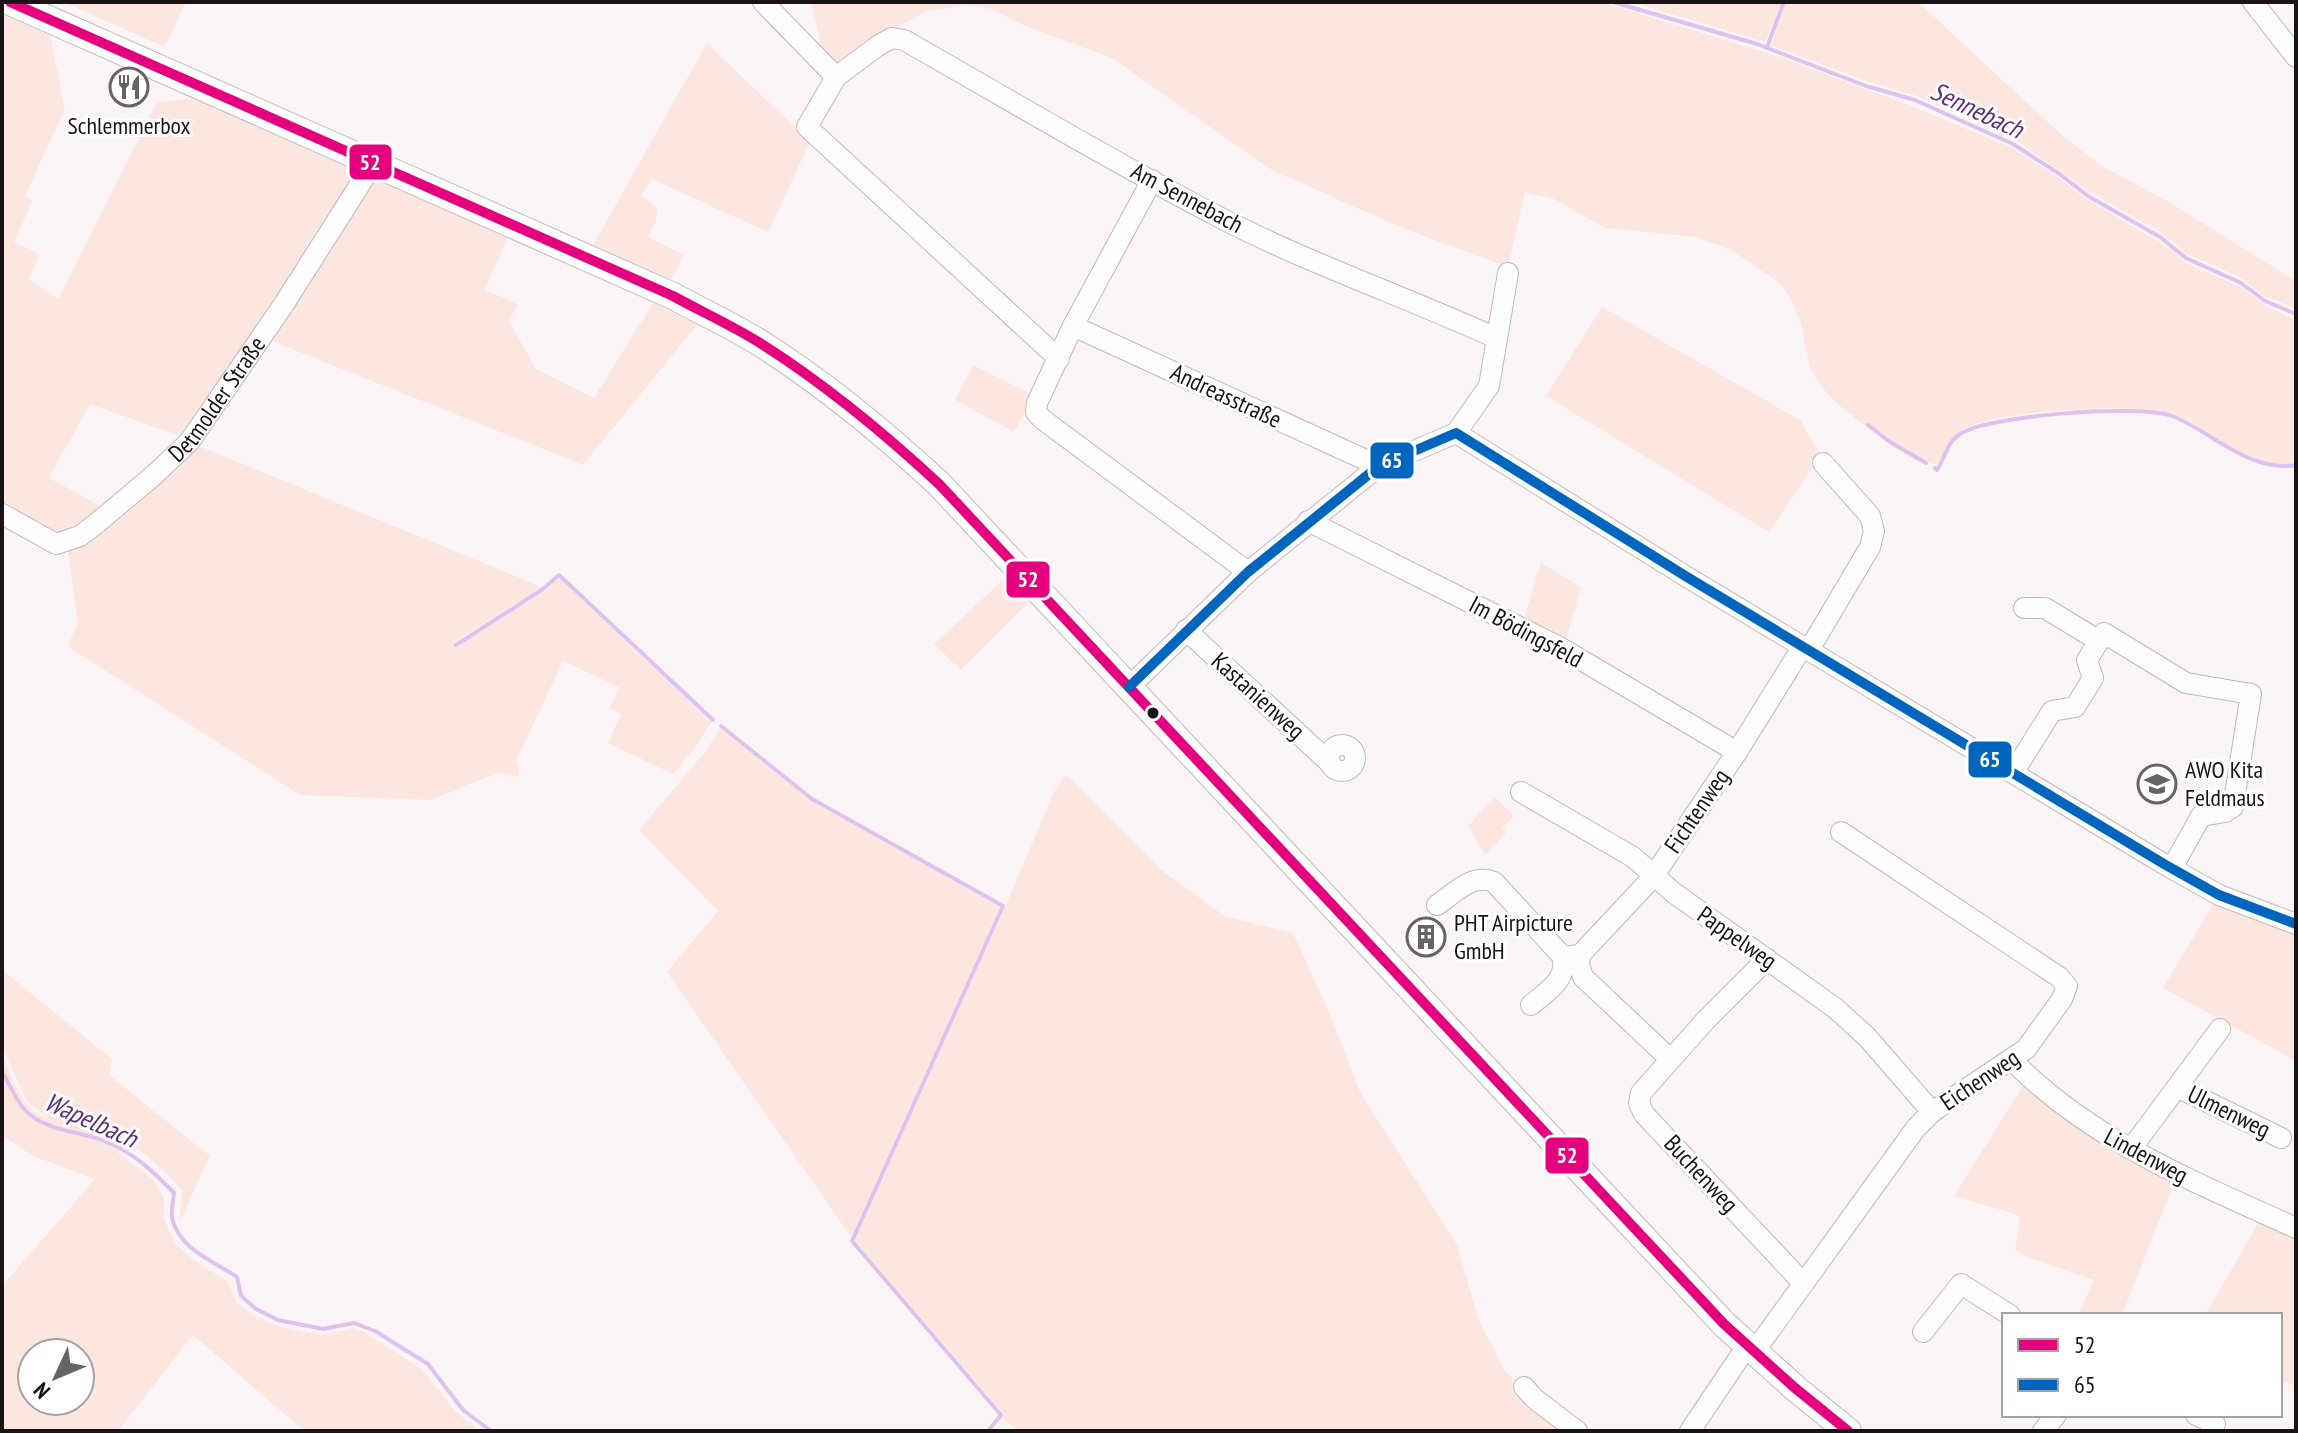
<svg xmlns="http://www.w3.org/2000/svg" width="2298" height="1433" font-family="'PT Sans Narrow',sans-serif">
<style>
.green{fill:#fce6e0;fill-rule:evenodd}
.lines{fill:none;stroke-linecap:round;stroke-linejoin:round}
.stream{stroke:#dec2ee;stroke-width:4}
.minor-casing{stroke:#c0b9bb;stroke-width:22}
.major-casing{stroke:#c0b9bb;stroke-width:28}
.minor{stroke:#fefdfe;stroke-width:20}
.major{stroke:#fefdfe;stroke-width:26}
.bus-1-casing{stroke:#fff;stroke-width:16}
.bus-2-casing{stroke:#fff;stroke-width:16}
.bus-1{stroke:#e5007d;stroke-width:10}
.bus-2{stroke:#0065bd;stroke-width:10}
.bus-dot{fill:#1a1315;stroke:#fff;stroke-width:3}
.labels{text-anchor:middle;stroke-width:6;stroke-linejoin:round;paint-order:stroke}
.poi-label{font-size:24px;fill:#1a1315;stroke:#fff;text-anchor:start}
.street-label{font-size:24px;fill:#1a1315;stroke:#fff}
.water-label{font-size:26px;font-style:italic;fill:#5d2f76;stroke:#fff}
.line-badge{stroke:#fff;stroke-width:3}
.badge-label{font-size:22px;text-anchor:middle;font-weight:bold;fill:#fff}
</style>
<rect width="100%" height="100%" fill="#fbf4f6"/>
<!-- green -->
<g class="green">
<path d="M 63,2 L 186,2 L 165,47 Z"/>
<path d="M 811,2 L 1601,2 L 1783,58 L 1911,106 L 2010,147 L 2059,178 L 2086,199 L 2166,246 L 2186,263 L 2241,287 L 2267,307 L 2296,320 L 2296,463 C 2251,470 2217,433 2178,416 C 2145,401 1989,410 1960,431 C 1946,440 1946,455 1936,466 L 1891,441 L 1868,423 L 1866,427 L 1832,399 L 1819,383 L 1810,368 L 1800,320 L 1791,299 L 1780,283 L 1730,249 L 1695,237 L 1605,228 L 1554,199 L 1525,192 L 1508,267 L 1400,227 L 1268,168 L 1112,58 L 1023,25 L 991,9 L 966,5 L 927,11 L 886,33 L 837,65 L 824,57 Z"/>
<path d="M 1632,2 L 1782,2 L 1765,42 Z"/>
<path d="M 1786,2 L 1918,2 L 2064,137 L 2102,166 L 2169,202 L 2296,281 L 2296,308 L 2264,296 L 2240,277 L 2187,254 L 2162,233 L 2090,192 L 2020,143 L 1917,96 L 1866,81 L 1771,45 Z"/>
<path d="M 2,14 L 50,36 L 65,109 L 25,196 L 33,200 L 14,242 L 39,254 L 29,279 L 58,299 L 157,102 L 193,99 L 361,173 L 185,438 L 90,404 L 49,478 L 106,509 L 93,520 L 55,537 L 2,508 Z"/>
<path d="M 707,43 L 810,142 L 768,232 L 652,179 L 641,196 L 657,208 L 656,221 L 648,237 L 684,255 L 671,279 L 593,245 Z"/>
<path d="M 375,178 L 507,238 L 485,290 L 518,304 L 509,321 L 536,369 L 594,398 L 653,303 L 697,325 L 583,465 L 267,339 Z"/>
<path d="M 1602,307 L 1800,420 L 1821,455 L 1769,532 L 1546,396 Z"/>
<path d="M 973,365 L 1034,396 L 1014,432 L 955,400 Z"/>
<path d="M 194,444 L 542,587 L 454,642 L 456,646 L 545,591 L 559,578 L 711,722 L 697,745 L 673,774 L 608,743 L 621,714 L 610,708 L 619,687 L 563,661 L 516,761 L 519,769 L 519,777 L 497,773 L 431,800 L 300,795 L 67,646 L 78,624 L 68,551 L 70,546 Z"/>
<path d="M 1541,563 L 1581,587 L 1565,643 L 1523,622 Z"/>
<path d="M 1006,577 L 1029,602 L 961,670 L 934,644 Z"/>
<path d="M 720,728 L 811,801 L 1000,907 L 851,1237 L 667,972 L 718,911 L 639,830 L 705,752 Z"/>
<path d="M 1066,775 L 1160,869 L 1226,917 L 1293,933 L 1331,1017 L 1360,1092 L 1457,1245 L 1479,1321 L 1505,1371 L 1562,1431 L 1018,1431 L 1002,1418 L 1004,1414 L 854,1240 L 1006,905 L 1054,792 Z"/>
<path d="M 1495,797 L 1514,816 L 1502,828 L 1506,833 L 1485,855 L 1468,826 Z"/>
<path d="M 2214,903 L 2296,930 L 2296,1061 L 2163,988 Z"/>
<path d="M 2,970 L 112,1059 L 109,1075 L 210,1156 L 180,1221 L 182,1190 C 153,1159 129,1135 85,1128 L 127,1141 L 118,1153 L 152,1179 L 164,1197 L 164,1219 L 175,1243 L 192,1259 L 227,1281 L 237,1303 L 254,1315 L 277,1326 L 322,1335 L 352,1328 L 364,1332 L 422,1369 L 456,1412 L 480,1431 L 304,1431 L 193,1335 L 118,1431 L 2,1431 L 2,1286 L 95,1179 L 33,1156 L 2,1135 L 2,1053 C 11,1074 23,1114 48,1118 L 27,1101 L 2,1047 ZM 32,1353 L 80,1353 L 80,1401 L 32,1401 Z"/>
<path d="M 2023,1086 C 2070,1125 2119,1157 2175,1181 L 2122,1315 L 2078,1315 L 2094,1280 L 2024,1256 L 2015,1250 L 2020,1219 L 2015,1214 L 1954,1196 Z"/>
<path d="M 2259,1222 L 2296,1238 L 2296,1386 L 2280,1380 L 2280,1315 L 2205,1315 Z"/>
</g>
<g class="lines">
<!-- stream -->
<g class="stream">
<path d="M 1613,2 L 1757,44 L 1866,86 L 1915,100 L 2013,144 L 2061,175 L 2088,196 L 2160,237 L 2186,258 L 2241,283 L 2265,301 L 2296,314"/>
<path d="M 1767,47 L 1784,2"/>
<path d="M 1868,425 L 1890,442 L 1926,463"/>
<path d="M 1935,468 L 1937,470 C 1945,458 1947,442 1960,434 C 1988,415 2140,404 2172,416 C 2213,432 2249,473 2296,465"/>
<path d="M 456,645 L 543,589 L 559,575 L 713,720"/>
<path d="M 721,726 L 812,799 L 1003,906 L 852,1241 L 1001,1415 L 988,1431"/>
<path d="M 2,1071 C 9,1083 15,1099 24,1109 C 45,1132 77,1130 104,1141 C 133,1152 153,1171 174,1193 C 173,1200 171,1211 172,1218 C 179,1249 213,1261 237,1277 L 241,1296 L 256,1309 L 278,1320 L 323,1329 L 354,1323 L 375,1331 L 428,1364 L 463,1410 L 491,1431"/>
</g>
<defs>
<g id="minor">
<path d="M 763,2 L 836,77"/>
<path d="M 2253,2 L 2296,57"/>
<path d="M 1152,180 L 1073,326 L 1037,403 L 1036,412 L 1042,419 L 1248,572"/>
<path d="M 1073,326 L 1379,466"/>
<path d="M 1059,359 L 807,127 L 836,77 L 879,45 L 892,38 L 904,40 C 1008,99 1111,161 1217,216 C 1307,263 1404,296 1496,338"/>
<path d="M 1456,433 L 1489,386 L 1508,273"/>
<path id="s1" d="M 2,514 L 56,544 L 80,536 L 97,523 L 153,476 L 190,441 L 284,304 L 366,175 L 371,163"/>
<path d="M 1308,521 L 1561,648 L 1737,752"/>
<path d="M 2024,608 L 2045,608 L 2099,641"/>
<path d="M 1186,630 L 1330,763"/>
<path d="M 1809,650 L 1870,547 L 1874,531 L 1870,516 L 1823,463"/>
<path d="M 1129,687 L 1248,572 L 1379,466 L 1456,433 L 1687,577 L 2164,864 L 2219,895 L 2296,924"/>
<circle cx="1342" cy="758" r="13"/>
<path d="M 2013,773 L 2052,711 L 2075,707 L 2093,678 L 2087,660 L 2104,633 L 2186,683 L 2251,694 L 2233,807 L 2225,812 L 2201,816 L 2172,868"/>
<path d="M 1521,792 L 1633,857 L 1674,893 L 1835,1008 L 1867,1037 L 1932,1112"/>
<path d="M 1437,905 C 1455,893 1472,873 1494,882 L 1563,957 L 1580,955 L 1653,877 L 1737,752 L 1803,646"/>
<path d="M 1580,955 L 1579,964 L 1583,977 L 1670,1059"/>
<path d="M 1767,959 L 1705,1021 L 1641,1093 L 1639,1103 L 1644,1114 L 1803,1283"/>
<path d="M 1531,1005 C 1547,991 1567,981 1563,957"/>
<path d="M 2011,1059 C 2089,1140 2195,1182 2296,1228"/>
<path d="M 2177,1087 L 2281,1138"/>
<path d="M 2131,1149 L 2220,1029"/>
<path d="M 1923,1332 L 1961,1284 L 2010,1315"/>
<path d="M 1754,1352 L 1916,1128 L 1932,1112 L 2026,1049 L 2062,999 L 2067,986 L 2059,977 L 1841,832"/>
<path d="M 1524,1387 L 1535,1399 L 1577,1431"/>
<path d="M 2196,1415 L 2215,1424 L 2211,1431"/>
<path d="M 1690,1431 L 1747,1346"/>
<path d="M 2043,1431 L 2056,1415"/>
</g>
<path id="major" d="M 10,2 L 673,296 C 702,312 733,326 760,343 C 825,384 883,432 939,484 L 1724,1324 L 1795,1388 L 1848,1431"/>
</defs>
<!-- minor casing -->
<use href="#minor" class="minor-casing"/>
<!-- major casing -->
<use href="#major" class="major-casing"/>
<!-- minor -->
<use href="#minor" class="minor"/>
<!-- major -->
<use href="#major" class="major"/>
<defs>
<path id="bus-1" d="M 10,2 L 673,296 C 702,312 733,326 760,343 C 825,384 883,432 939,484 L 1724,1324 L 1795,1388 L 1848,1431"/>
<path id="bus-2" d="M 1129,687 L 1248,572 L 1379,466 L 1456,433 L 1687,577 L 2164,864 L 2219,895 L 2296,924"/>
</defs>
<!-- bus-1 casing -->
<use href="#bus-1" class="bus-1-casing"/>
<!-- bus-2 casing -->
<use href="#bus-2" class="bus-2-casing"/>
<!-- bus-1 -->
<use href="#bus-1" class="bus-1"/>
<!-- bus-2 -->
<use href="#bus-2" class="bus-2"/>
</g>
<!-- icons -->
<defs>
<symbol id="restaurant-ring" viewBox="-11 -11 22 22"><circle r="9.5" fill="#fff" stroke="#696264" stroke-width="1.5"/><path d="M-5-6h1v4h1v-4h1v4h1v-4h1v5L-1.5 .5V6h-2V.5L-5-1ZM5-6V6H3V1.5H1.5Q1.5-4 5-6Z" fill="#696264"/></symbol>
<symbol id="school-ring" viewBox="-11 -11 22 22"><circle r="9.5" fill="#fff" stroke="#696264" stroke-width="1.5"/><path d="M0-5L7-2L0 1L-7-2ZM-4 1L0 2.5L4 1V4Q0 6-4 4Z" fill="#696264"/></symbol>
<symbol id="building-ring" viewBox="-11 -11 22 22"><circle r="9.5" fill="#fff" stroke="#696264" stroke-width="1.5"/><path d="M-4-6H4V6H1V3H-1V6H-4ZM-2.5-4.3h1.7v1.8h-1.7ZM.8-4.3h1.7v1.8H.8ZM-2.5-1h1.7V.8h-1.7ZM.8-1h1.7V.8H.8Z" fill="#696264"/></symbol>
</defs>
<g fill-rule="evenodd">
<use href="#restaurant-ring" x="107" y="65" width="44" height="44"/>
<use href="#school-ring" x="2135" y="762" width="44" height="44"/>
<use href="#building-ring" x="1404" y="915" width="44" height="44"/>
</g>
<!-- markers -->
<circle class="bus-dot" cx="1153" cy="713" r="7"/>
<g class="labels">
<!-- poi labels -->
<g class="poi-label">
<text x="129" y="134" text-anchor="middle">Schlemmerbox</text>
<text x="2185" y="778">AWO Kita<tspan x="2185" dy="28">Feldmaus</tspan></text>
<text x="1454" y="931">PHT Airpicture<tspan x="1454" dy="28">GmbH</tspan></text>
</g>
<!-- street labels -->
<g class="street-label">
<text transform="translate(1187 198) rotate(28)" y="8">Am Sennebach</text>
<text transform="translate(1226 396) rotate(25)" y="8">Andreasstraße</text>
<text dy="8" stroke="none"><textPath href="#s1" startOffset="282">Detmolder Straße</textPath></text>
<text transform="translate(1526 632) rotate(28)" y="8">Im Bödingsfeld</text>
<text transform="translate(1258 696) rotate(42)" y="8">Kastanienweg</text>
<text transform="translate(1697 811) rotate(-56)" y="8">Fichtenweg</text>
<text transform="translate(1737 938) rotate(35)" y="8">Pappelweg</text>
<text transform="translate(1980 1080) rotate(-34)" y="8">Eichenweg</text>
<text transform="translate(2229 1112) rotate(26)" y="8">Ulmenweg</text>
<text transform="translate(2146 1156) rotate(28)" y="8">Lindenweg</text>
<text transform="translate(1701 1174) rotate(47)" y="8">Buchenweg</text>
</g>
<!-- water labels -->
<g class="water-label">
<text transform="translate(1977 110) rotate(25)" y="9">Sennebach</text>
<text transform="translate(91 1120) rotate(24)" y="9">Wapelbach</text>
</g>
</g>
<g class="line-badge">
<rect x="348" y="143" width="45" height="38" rx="8" fill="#e5007d"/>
<rect x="1369" y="441" width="46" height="39" rx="8" fill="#0065bd"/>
<rect x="1005" y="560" width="46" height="39" rx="8" fill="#e5007d"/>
<rect x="1967" y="740" width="46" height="39" rx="8" fill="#0065bd"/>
<rect x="1544" y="1136" width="46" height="39" rx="8" fill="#e5007d"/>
</g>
<g class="badge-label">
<text x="370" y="170">52</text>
<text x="1392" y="468">65</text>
<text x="1028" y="587">52</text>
<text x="1990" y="767">65</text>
<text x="1567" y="1163">52</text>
</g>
<!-- border -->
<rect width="2298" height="1433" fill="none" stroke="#1a1315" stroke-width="8"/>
<!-- legend -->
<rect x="2002" y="1313" width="280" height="104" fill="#ffffff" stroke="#a3a1a1" stroke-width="2"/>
<rect x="2018" y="1339" width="40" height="12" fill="#e5007d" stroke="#a3a1a1" stroke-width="2"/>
<text x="2074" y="1353" font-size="24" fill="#1a1315">52</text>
<rect x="2018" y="1379" width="40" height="12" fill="#0065bd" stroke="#a3a1a1" stroke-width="2"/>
<text x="2074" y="1393" font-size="24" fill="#1a1315">65</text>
<!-- north arrow -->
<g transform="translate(56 1377) rotate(226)"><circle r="38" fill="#ffffff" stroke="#a3a1a1" stroke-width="2"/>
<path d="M0-6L14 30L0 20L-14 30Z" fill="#696264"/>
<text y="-12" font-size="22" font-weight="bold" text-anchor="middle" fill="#1a1315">N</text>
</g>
</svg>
